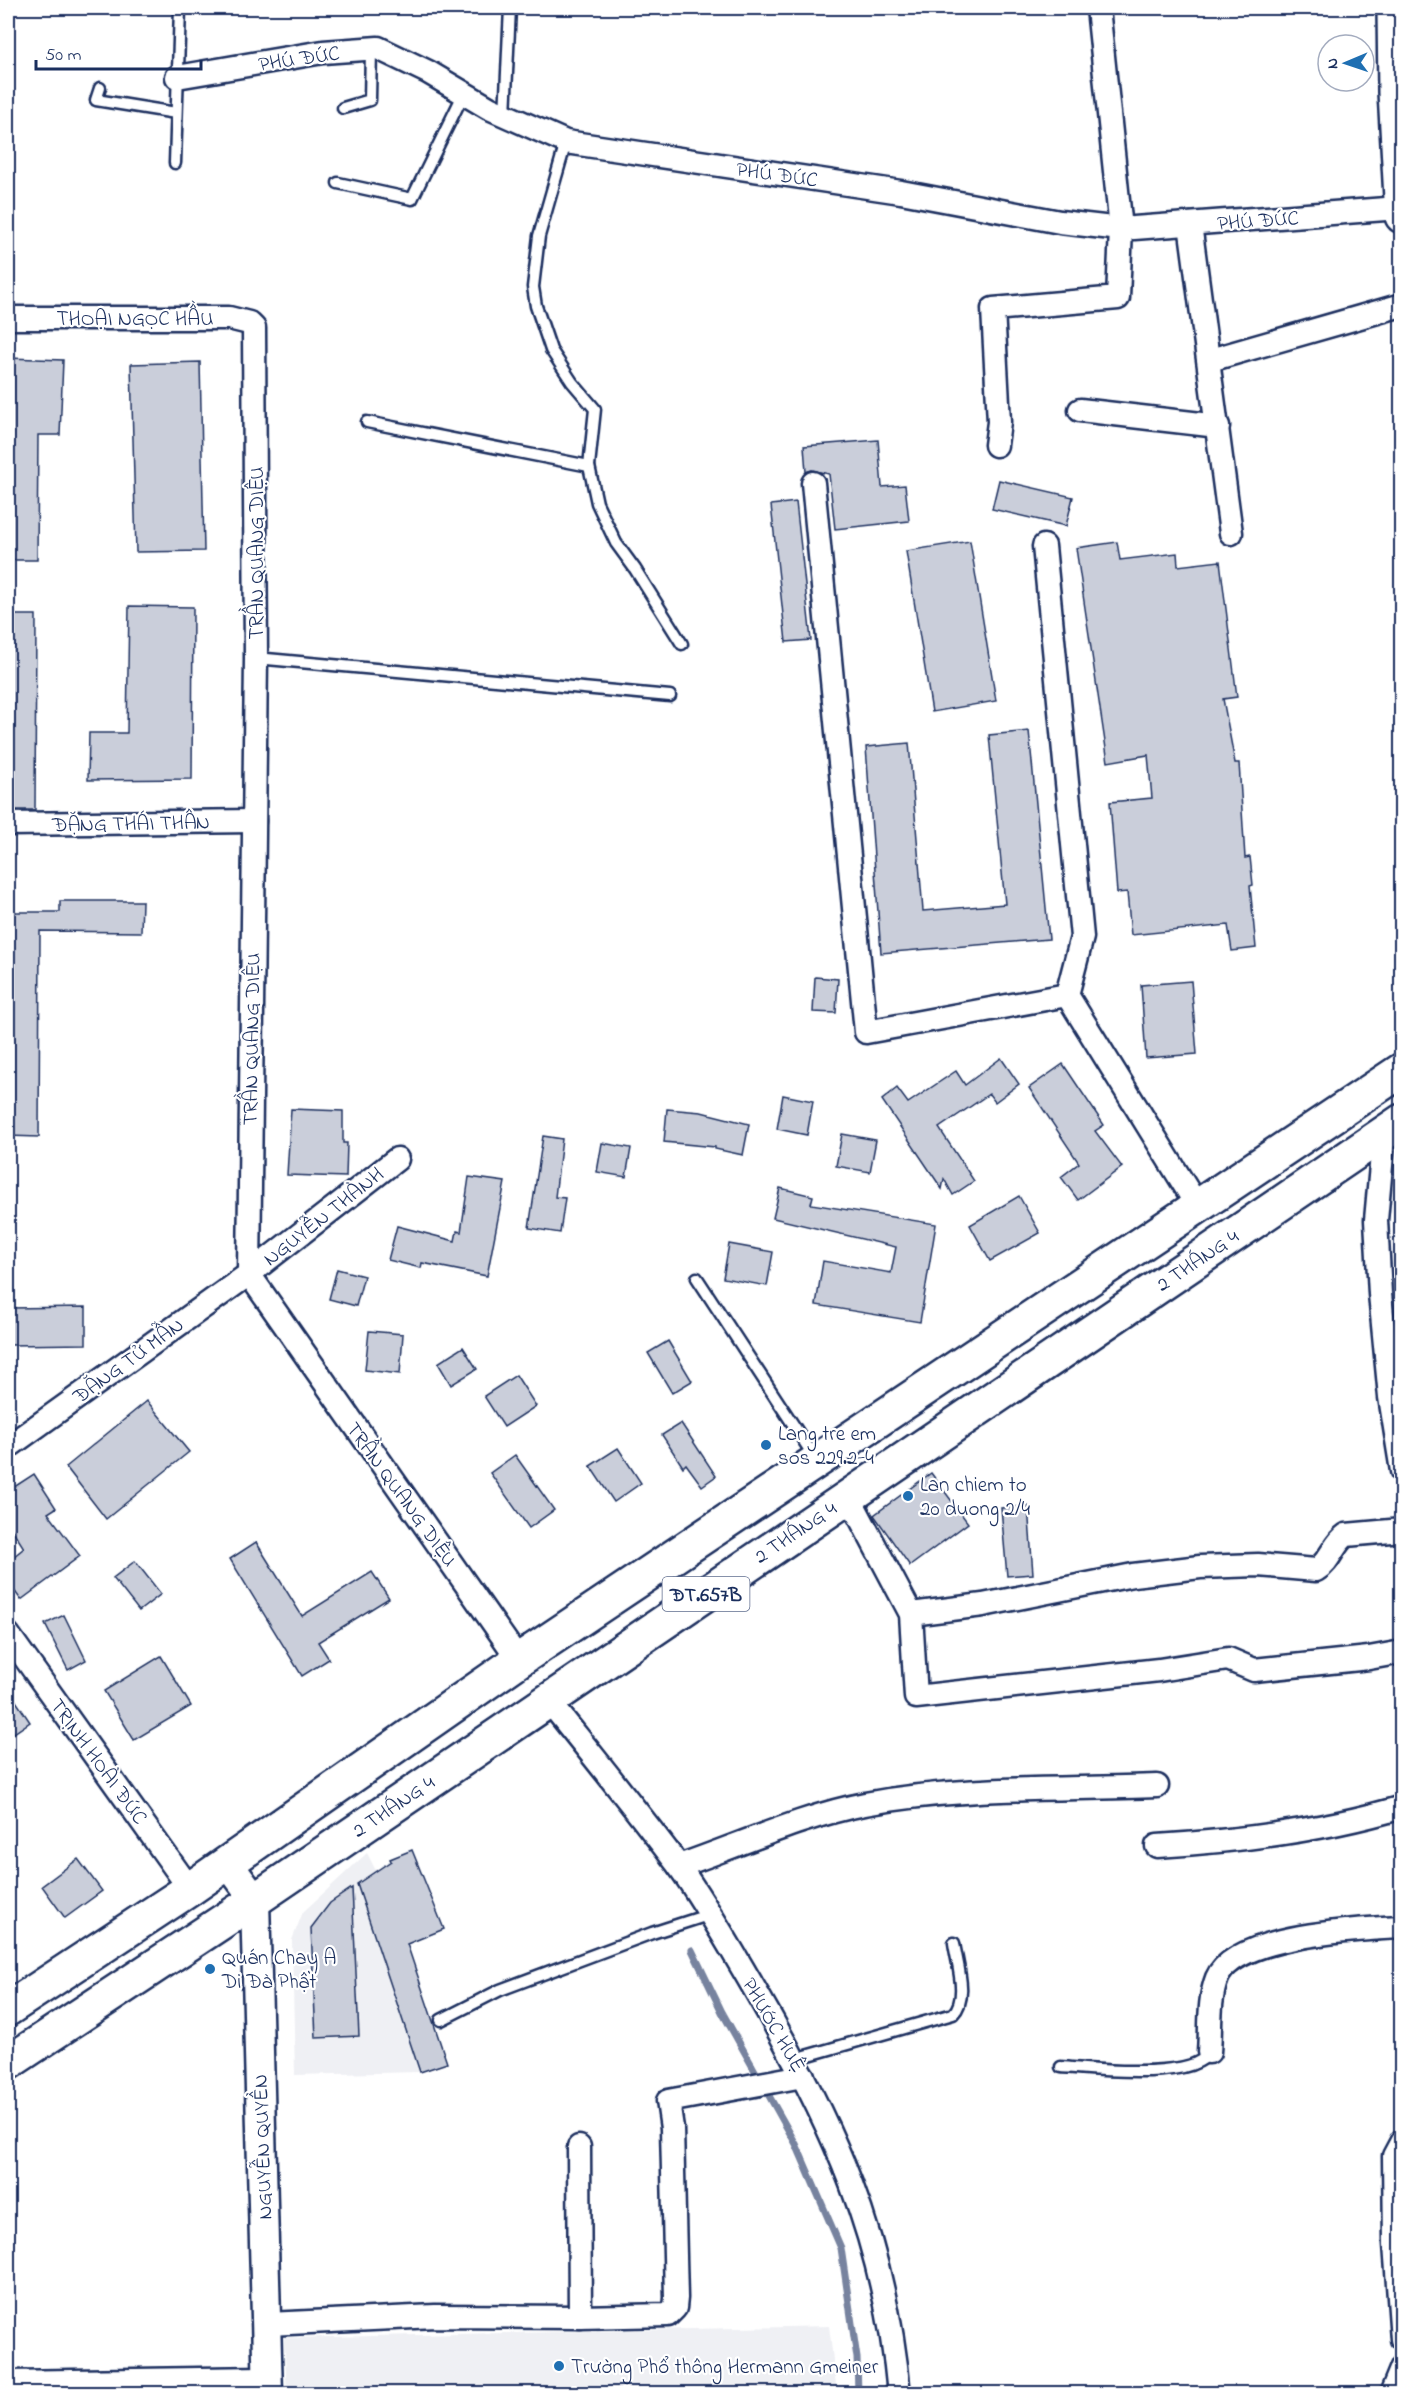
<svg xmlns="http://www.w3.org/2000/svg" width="1409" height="2401" font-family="'Indie Flower',sans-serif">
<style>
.built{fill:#eff0f4}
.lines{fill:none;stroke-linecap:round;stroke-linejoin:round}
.stream{stroke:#77839f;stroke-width:7}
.building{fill:#caceda;stroke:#1b2f5e;stroke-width:1.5}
.service-casing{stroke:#1b2f5e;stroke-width:15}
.minor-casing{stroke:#1b2f5e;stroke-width:27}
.tertiary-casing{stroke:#1b2f5e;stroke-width:33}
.primary-casing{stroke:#1b2f5e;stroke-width:38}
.service{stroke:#fff;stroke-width:10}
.minor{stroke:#fff;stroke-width:22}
.tertiary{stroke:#fff;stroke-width:28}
.primary{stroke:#fff;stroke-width:33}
.poi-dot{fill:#1f6fb2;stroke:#fff;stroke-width:2}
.labels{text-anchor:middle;stroke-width:4.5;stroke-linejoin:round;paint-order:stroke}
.shield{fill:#fff;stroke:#5f6d8e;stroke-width:1.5}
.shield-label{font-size:20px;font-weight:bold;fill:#1b2f5e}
.street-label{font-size:21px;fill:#1b2f5e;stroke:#fff}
.poi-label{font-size:21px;fill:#1b2f5e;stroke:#fff;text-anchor:start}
</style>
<rect width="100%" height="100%" fill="#fff"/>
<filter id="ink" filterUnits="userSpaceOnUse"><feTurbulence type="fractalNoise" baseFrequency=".0167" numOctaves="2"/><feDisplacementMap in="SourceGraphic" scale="12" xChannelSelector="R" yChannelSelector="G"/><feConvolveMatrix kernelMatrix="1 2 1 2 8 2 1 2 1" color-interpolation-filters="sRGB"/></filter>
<g filter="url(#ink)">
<!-- built -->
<g class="built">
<path d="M 367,1853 L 395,1909 L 447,2063 L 420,2072 L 295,2075 L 292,1940 L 303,1912 Z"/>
<path d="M 829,2326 L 837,2393 L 287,2393 L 284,2338 Z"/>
</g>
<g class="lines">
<!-- stream -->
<path class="stream" d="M 692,1950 L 722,2012 L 796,2144 L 841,2248 L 857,2358 L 858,2394"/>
</g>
<!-- building -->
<g class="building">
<path d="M 8,358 L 63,360 L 60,435 L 38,435 L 37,560 L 8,560 Z"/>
<path d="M 200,362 L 204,551 L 136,552 L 131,364 Z"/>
<path d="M 878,440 L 882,487 L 905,485 L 909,521 L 835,529 L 829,474 L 812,470 L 806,472 L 804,446 Z"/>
<path d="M 999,480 L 1073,497 L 1066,526 L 992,509 Z"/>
<path d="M 796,502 L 811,640 L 786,642 L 771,505 Z"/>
<path d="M 970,541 L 996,701 L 932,712 L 906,551 Z"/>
<path d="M 1117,542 L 1120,560 L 1177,553 L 1178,566 L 1220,561 L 1237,697 L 1223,699 L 1235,763 L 1239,763 L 1245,858 L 1250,857 L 1253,885 L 1250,886 L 1256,948 L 1232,951 L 1228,925 L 1131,935 L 1127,892 L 1117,893 L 1110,802 L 1152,798 L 1148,755 L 1108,762 L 1076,548 Z"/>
<path d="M 129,606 L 193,607 L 192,779 L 88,780 L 89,733 L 127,733 Z"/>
<path d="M 8,615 L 36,615 L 35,810 L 8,810 Z"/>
<path d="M 1029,731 L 1049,939 L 881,953 L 866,747 L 909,743 L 923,911 L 1005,904 L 989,735 Z"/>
<path d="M 60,901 L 142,901 L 141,932 L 40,931 L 39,1137 L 8,1136 L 8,912 L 60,912 Z"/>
<path d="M 815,977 L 838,979 L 836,1013 L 813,1012 Z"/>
<path d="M 1191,981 L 1197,1054 L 1146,1058 L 1141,985 Z"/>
<path d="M 1001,1058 L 1019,1084 L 995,1102 L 989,1094 L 939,1128 L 974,1181 L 953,1195 L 944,1179 L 942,1189 L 882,1100 L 897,1088 L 908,1103 L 956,1071 L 965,1085 Z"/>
<path d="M 1063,1064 L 1104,1125 L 1095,1131 L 1122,1167 L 1078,1200 L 1061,1177 L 1079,1163 L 1029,1088 Z"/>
<path d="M 783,1095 L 813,1101 L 807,1135 L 777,1129 Z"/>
<path d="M 291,1109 L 343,1111 L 343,1143 L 347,1143 L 346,1177 L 287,1175 Z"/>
<path d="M 667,1109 L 701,1112 L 749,1124 L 743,1155 L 715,1149 L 715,1147 L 664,1142 Z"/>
<path d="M 842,1134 L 876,1140 L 870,1172 L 836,1166 Z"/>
<path d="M 543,1136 L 562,1139 L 555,1197 L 565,1198 L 560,1233 L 529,1228 Z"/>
<path d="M 602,1143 L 631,1148 L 626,1177 L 597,1172 Z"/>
<path d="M 469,1177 L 505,1182 L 487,1276 L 422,1263 L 421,1268 L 388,1260 L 397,1226 L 455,1241 L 457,1231 L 461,1232 Z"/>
<path d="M 780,1188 L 813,1196 L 811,1204 L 936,1224 L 920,1322 L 816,1305 L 823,1261 L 891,1273 L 896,1247 L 773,1218 Z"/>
<path d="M 1019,1196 L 1040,1233 L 990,1261 L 970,1225 Z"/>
<path d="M 729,1244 L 773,1252 L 767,1286 L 723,1278 Z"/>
<path d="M 337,1269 L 364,1276 L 356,1306 L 329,1299 Z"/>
<path d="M 86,1307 L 86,1344 L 8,1345 L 8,1308 Z"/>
<path d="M 369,1331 L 403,1334 L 400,1374 L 365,1370 Z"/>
<path d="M 668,1341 L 692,1381 L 672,1393 L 648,1353 Z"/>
<path d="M 463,1347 L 477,1369 L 451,1385 L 438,1363 Z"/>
<path d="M 516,1375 L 536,1406 L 504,1427 L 484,1396 Z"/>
<path d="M 147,1401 L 189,1452 L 106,1519 L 66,1467 Z"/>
<path d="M 681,1423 L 716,1476 L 702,1486 L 686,1464 L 683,1467 L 662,1435 Z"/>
<path d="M 618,1448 L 641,1483 L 614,1502 L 590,1466 Z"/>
<path d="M 515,1455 L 554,1510 L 529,1528 L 490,1473 Z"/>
<path d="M 931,1473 L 968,1523 L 910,1566 L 874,1515 Z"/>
<path d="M 34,1474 L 56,1508 L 48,1513 L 80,1556 L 21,1600 L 8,1582 L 8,1561 L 24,1548 L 8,1523 L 8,1491 Z"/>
<path d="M 1028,1506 L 1033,1574 L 1007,1576 L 1001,1508 Z"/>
<path d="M 256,1542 L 302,1616 L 372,1572 L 389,1598 L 318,1642 L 329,1659 L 302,1676 L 230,1559 Z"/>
<path d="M 135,1561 L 161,1594 L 139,1611 L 113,1578 Z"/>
<path d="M 64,1615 L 86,1660 L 68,1670 L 45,1624 Z"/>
<path d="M 161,1656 L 191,1706 L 134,1740 L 104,1691 Z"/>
<path d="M 8,1689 L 30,1722 L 8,1737 Z"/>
<path d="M 412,1850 L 444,1929 L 407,1944 L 447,2063 L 420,2072 L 357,1884 L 391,1861 L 390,1859 Z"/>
<path d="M 78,1859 L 102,1891 L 65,1918 L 42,1886 Z"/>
<path d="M 352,1888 L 359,2036 L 316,2038 L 311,1928 L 330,1903 Z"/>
</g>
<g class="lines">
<defs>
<g id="service">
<path d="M 100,88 L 96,100 L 176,113"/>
<path d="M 343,108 L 370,100 L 371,49"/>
<path d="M 505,115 L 510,8"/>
<path d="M 566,142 L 539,236 L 533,287 L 536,306 L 551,350 L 572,382 L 595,409 L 589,466 L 597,503 L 616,543 L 635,569 L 682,644"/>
<path d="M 175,163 L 180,8"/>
<path d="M 338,183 L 412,199 L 464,93"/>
<path d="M 367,422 L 589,466"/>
<path d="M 256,658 L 670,696"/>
<path d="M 697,1278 L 815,1458"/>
<path d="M 441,2020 L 500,1990 L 652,1933 L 711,1914"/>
<path d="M 795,2059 L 953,2014 C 969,1998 957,1964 954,1943"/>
<path d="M 1061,2067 C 1090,2069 1195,2081 1209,2052"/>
</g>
<g id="minor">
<path d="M 177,77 L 323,52 L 378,48 L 428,72 L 489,108 L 566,142 L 901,192 L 1060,222 L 1121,229 L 1399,208"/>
<path d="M 1190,224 L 1231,533"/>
<path d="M 8,318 L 229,318 L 249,323 L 254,328 L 256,658 L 249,1274 L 519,1660"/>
<path d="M 1210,360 L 1402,305"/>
<path d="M 1080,410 L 1218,426"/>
<path d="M 996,445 L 999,422 L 993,309 L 1118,298 L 1121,229 L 1098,8"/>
<path d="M 813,483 L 866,1032 L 1067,995 L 1198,1207"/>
<path d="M 1044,546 L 1082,937 L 1067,995"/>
<path d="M 8,824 L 254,821"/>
<path d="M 1384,1133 L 1376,1220 L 1380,1294 L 1390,1397 L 1402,1471"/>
<path d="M 8,1447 L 249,1274 L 397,1159"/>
<path d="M 848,1495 L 911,1614 L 916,1697 L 1159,1670 L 1228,1659 L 1254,1670 L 1369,1658 L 1402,1652"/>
<path d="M 911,1614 L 983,1605 L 1133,1575 L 1200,1567 L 1258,1565 L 1316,1570 C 1331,1561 1333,1544 1346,1535 L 1402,1530"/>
<path d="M 8,1634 L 190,1889"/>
<path d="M 549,1701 C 592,1755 636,1809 678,1865 C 706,1904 730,1947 754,1988 C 832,2122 885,2237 899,2394"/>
<path d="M 1157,1846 C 1239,1841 1323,1831 1402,1807"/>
<path d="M 679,1866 C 737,1846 806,1815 865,1804 C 961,1786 1060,1790 1157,1786"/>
<path d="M 1209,2052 C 1211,2028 1208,2001 1217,1978 C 1235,1935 1359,1929 1402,1927"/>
<path d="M 1402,2141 L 1394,2156 L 1395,2244 L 1402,2339"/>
<path d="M 579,2147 L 580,2317"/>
<path d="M 268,2324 L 435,2316 L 580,2317 L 668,2315 L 675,2308 L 676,2298 L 672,2128 L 668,2101 L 803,2076"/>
<path d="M 8,2382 L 268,2378"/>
<path d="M 1391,2394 L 1402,2367"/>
</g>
<path id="tertiary" d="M 228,1863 L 255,1900 L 268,2394"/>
<g id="primary">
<path d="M 1394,8 L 1395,92 L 1402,216"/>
<path d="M 8,2009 L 190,1889 L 519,1660 L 1402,1070"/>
<path d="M 8,2063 L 255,1900 L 1402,1121"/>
</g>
</defs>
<!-- service casing -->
<use href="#service" class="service-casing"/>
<!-- minor casing -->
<use href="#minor" class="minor-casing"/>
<!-- tertiary casing -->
<use href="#tertiary" class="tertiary-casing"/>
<!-- primary casing -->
<use href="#primary" class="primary-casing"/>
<!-- service -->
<use href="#service" class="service"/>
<!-- minor -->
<use href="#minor" class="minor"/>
<!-- tertiary -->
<use href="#tertiary" class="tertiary"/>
<!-- primary -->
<use href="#primary" class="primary"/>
</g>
</g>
<!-- markers -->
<g class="poi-dot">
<circle cx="766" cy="1445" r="6"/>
<circle cx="908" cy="1496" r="6"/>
<circle cx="210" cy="1969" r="6"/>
<circle cx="559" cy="2366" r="6"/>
</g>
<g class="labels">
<!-- shield labels -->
<rect class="shield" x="662.5" y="1577" width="87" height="34" rx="4.5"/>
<g class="shield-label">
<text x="706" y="1601">ĐT.657B</text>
</g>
<!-- street labels -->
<g class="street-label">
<text transform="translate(299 58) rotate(-8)" y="7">PHÚ ĐỨC</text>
<text transform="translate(777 174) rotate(8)" y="7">PHÚ ĐỨC</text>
<text transform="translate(1258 220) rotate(-4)" y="7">PHÚ ĐỨC</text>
<text x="135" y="325">THOẠI NGỌC HẦU</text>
<text transform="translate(256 553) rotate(-90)" y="7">TRẦN QUANG DIỆU</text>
<text transform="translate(131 823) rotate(-1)" y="7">ĐẶNG THÁI THÂN</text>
<text transform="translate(251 1039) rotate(-89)" y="7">TRẦN QUANG DIỆU</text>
<text transform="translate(323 1216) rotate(-38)" y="7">NGUYỄN THÀNH</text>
<text transform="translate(1197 1260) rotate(-34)" y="7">2 THÁNG 4</text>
<text transform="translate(128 1360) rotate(-36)" y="7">ĐẶNG TỬ MẪN</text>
<text transform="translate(402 1494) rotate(54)" y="7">TRẦN QUANG DIỆU</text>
<text transform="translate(795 1532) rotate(-34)" y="7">2 THÁNG 4</text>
<text transform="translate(99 1761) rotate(54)" y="7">TRỊNH HOÀI ĐỨC</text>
<text transform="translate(393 1806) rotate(-34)" y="7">2 THÁNG 4</text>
<text transform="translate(774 2024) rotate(60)" y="7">PHƯỚC HUỆ</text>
<text transform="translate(262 2147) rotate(-92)" y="7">NGUYỄN QUYỀN</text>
</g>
<!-- poi labels -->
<g class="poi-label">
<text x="778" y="1440">Lang tre em<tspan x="778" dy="24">sos 229.2-4</tspan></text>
<text x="920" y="1491">Lan chiem to<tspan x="920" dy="24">20 duong 2/4</tspan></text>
<text x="222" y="1964">Quán Chay A<tspan x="222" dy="24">Di Đà Phật</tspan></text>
<text x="571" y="2373">Trường Phổ thông Hermann Gmeiner</text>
</g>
</g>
<!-- margin -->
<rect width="1409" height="2401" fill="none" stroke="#fff" stroke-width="30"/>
<rect x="15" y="15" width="1379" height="2371" fill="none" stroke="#1b2f5e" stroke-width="2" filter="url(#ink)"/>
<!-- north arrow -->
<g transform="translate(1346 63) rotate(268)"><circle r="28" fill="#ffffff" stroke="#a4acbf" stroke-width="1.5"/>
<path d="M0-4.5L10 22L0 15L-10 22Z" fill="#1f6fb2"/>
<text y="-9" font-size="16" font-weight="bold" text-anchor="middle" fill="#1b2f5e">N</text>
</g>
<!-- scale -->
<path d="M36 60v9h165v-9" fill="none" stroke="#1b2f5e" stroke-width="3"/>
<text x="45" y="60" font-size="18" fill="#1b2f5e" stroke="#ffffff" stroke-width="4.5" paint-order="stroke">50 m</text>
</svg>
